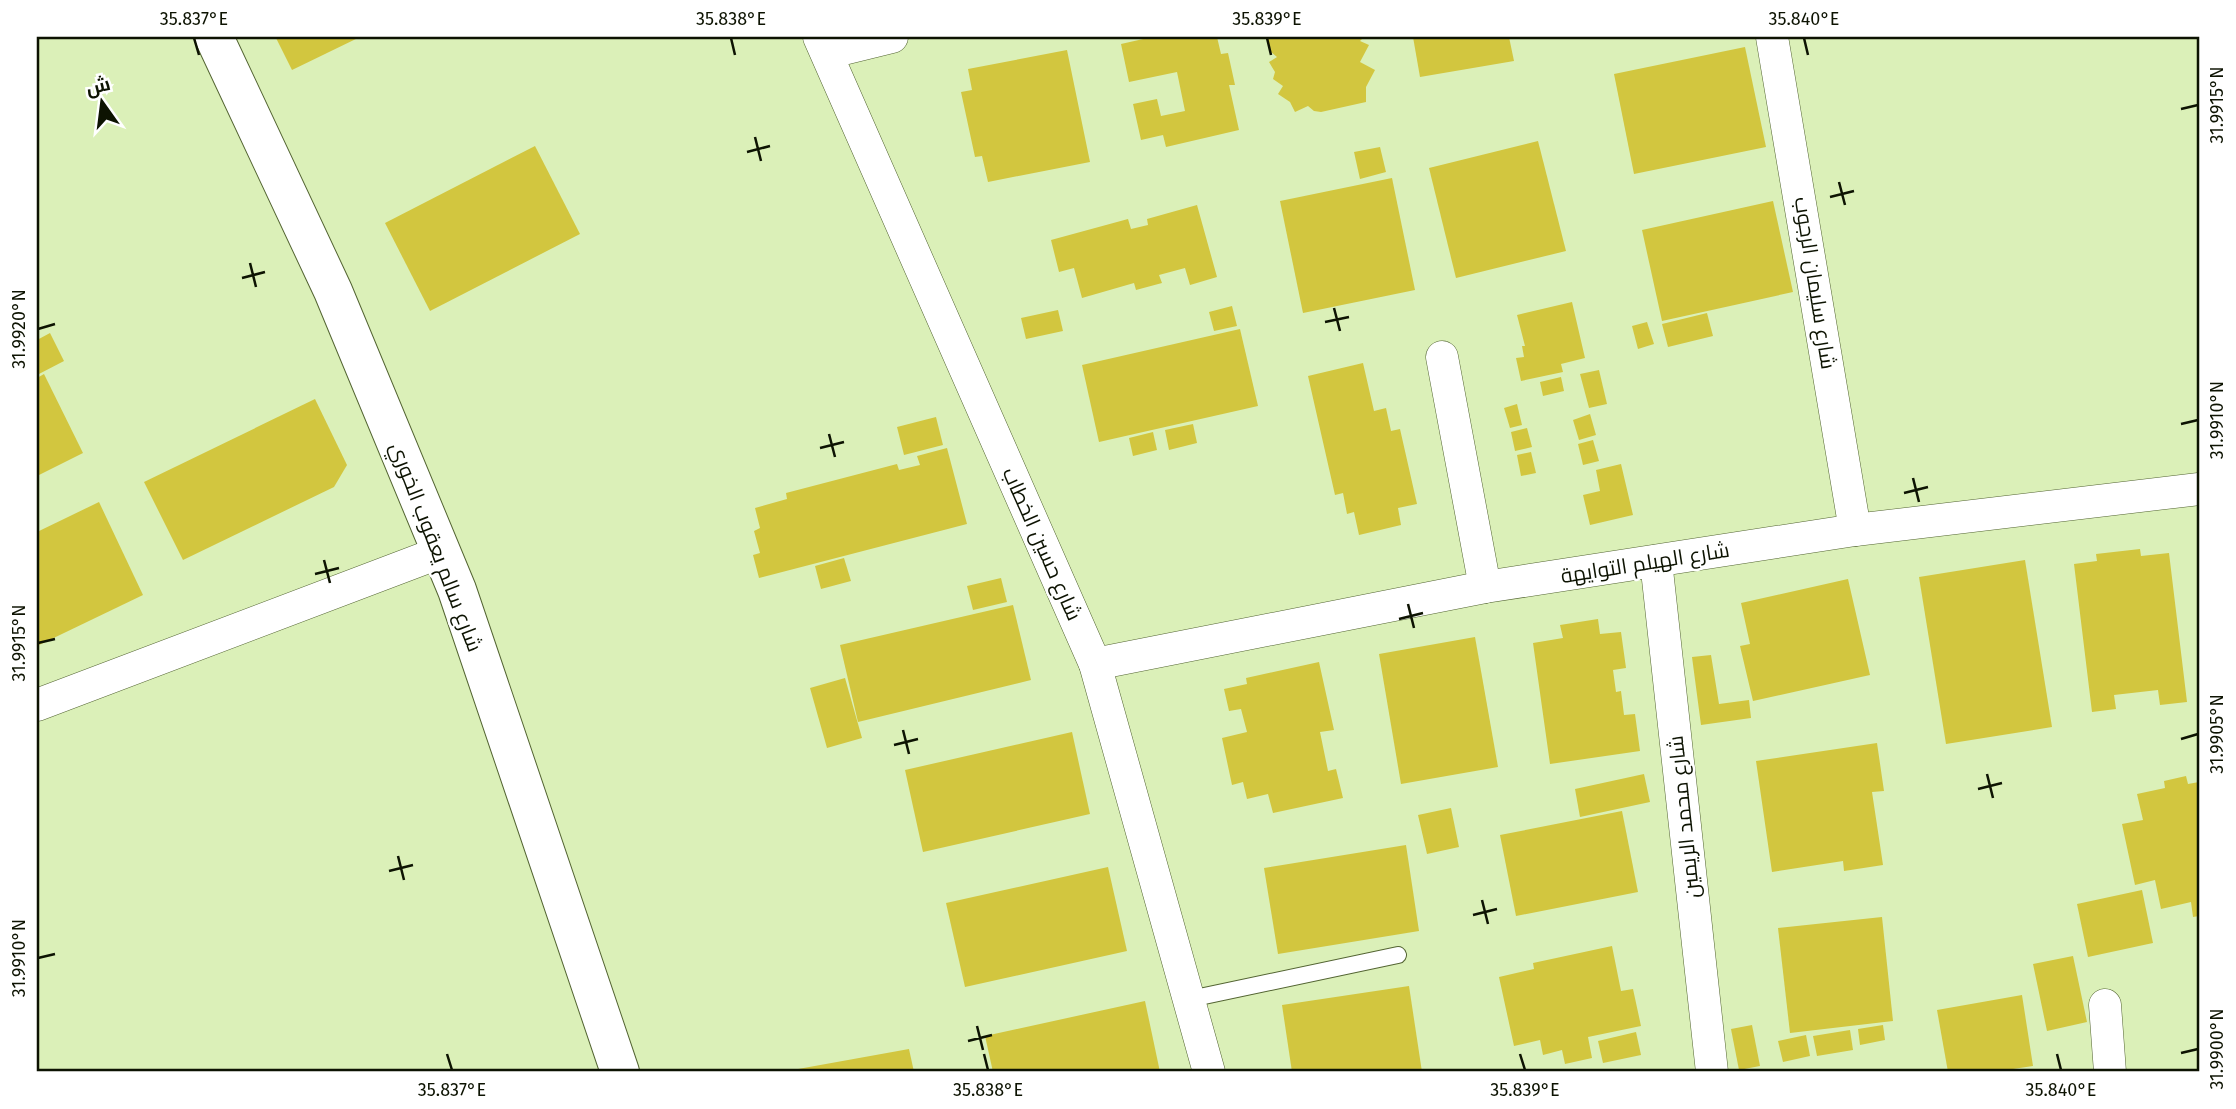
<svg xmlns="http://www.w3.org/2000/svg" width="2236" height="1109" font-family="'Fira Sans',Cairo,sans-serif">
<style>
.building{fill:#d2c63f}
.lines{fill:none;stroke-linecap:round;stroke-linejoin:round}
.service-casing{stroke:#536432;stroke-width:18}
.minor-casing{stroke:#536432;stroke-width:33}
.tertiary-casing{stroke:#536432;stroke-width:40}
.service{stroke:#fff;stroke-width:16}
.minor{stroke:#fff;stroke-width:32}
.tertiary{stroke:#fff;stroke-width:38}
.ticks{fill:none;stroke:#0d1302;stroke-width:2.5}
.labels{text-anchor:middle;stroke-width:5;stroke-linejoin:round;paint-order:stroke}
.street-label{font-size:21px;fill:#0d1302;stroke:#fff}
.neatline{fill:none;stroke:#0d1302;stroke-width:2.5}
.ticks-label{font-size:18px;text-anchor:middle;fill:#0d1302}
</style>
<rect width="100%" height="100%" fill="#dbf0b8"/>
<!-- building -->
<g class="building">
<path d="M 278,37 L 360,37 L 292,70 L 276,38 Z"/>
<path d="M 1152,37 L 1217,37 L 1221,54 L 1228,53 L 1235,85 L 1229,85 L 1239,130 L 1166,147 L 1163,135 L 1141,140 L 1133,104 L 1157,99 L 1161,116 L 1185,111 L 1177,72 L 1129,82 L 1121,44 Z"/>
<path d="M 1267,37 L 1364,37 L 1360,41 L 1369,45 L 1360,62 L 1375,70 L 1366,87 L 1366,102 L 1321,112 L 1314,111 L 1308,106 L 1295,112 L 1290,102 L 1278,94 L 1283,86 L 1273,79 L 1275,72 L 1269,62 L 1277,57 L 1271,52 Z"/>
<path d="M 1413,37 L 1509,37 L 1514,61 L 1420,77 Z"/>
<path d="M 1745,47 L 1766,147 L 1634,174 L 1614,74 Z"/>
<path d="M 1067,50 L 1090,162 L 988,182 L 982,156 L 975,157 L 961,92 L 972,90 L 968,69 Z"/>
<path d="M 1538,141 L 1566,251 L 1456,278 L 1429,168 Z"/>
<path d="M 535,146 L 580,234 L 430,311 L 385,223 Z"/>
<path d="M 1380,147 L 1386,172 L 1360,179 L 1354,152 Z"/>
<path d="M 1392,178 L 1415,290 L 1303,313 L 1280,201 Z"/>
<path d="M 1773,201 L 1793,292 L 1662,321 L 1642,230 Z"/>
<path d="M 1197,205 L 1217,277 L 1190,285 L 1185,268 L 1159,275 L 1162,283 L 1136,290 L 1134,283 L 1082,298 L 1074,268 L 1059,272 L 1051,240 L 1128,219 L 1131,229 L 1148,225 L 1147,219 Z"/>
<path d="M 1572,302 L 1585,358 L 1561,364 L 1563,372 L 1521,381 L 1516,358 L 1524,357 L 1522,346 L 1525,346 L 1517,315 Z"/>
<path d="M 1232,306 L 1237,326 L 1214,331 L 1209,312 Z"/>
<path d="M 1058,310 L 1063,331 L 1026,339 L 1021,318 Z"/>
<path d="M 1707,313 L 1713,336 L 1668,347 L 1662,324 Z"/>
<path d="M 1647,322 L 1654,344 L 1638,349 L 1632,326 Z"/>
<path d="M 1240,329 L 1258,406 L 1099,442 L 1082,365 Z"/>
<path d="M 50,333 L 64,361 L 37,375 L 37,365 L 39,364 L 37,360 L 37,340 Z"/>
<path d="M 1363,363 L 1374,411 L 1386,408 L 1391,431 L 1400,429 L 1417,504 L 1398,508 L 1401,525 L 1359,535 L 1354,512 L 1347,514 L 1343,493 L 1335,495 L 1308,376 Z"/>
<path d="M 1599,370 L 1607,404 L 1589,408 L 1580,374 Z"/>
<path d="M 44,374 L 83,453 L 37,476 L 37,378 Z"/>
<path d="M 1561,377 L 1564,391 L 1543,396 L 1540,382 Z"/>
<path d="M 315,399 L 347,465 L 334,487 L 183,560 L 144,482 Z"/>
<path d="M 1517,404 L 1522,425 L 1510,428 L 1504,408 Z"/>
<path d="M 1590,414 L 1596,435 L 1579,440 L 1573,420 Z"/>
<path d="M 936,417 L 943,445 L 904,455 L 897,427 Z"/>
<path d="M 1193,424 L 1197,443 L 1169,450 L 1165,430 Z"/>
<path d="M 1527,428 L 1532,447 L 1515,451 L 1511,432 Z"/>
<path d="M 1153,432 L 1157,450 L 1133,456 L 1129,438 Z"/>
<path d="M 1593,440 L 1599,461 L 1583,465 L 1578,444 Z"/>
<path d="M 947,448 L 967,524 L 759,578 L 753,555 L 760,553 L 754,531 L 760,528 L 755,508 L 787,499 L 786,493 L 897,464 L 899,470 L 920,465 L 917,456 Z"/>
<path d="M 1531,452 L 1536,473 L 1521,476 L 1517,455 Z"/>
<path d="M 1621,464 L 1633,515 L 1590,525 L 1583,495 L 1600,491 L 1596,470 Z"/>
<path d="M 99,502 L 143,595 L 37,646 L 37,532 Z"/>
<path d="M 2140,549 L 2141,556 L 2169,553 L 2187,702 L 2160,705 L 2158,690 L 2114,695 L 2116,709 L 2092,712 L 2074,564 L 2097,561 L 2096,554 Z"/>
<path d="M 844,558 L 851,581 L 821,589 L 815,566 Z"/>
<path d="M 2025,560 L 2052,727 L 1946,744 L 1919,577 Z"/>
<path d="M 1001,578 L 1007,602 L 973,610 L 967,586 Z"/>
<path d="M 1848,579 L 1870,675 L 1753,701 L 1740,646 L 1750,644 L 1741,603 Z"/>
<path d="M 1013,605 L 1031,680 L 858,722 L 840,645 Z"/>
<path d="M 1598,619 L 1600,634 L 1621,632 L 1626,668 L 1613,670 L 1616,692 L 1621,691 L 1624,715 L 1635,714 L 1640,751 L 1550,764 L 1533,643 L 1563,638 L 1560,625 Z"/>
<path d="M 1475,637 L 1498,767 L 1401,784 L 1379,654 Z"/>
<path d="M 1711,655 L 1719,704 L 1749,700 L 1751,718 L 1701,725 L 1692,657 Z"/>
<path d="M 1319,662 L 1334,730 L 1320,732 L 1328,771 L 1336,769 L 1343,798 L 1273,813 L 1268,794 L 1247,799 L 1243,782 L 1232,785 L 1222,738 L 1247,732 L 1241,709 L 1229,711 L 1224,689 L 1247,684 L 1246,678 Z"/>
<path d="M 845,678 L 862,738 L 827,748 L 810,688 Z"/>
<path d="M 1072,732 L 1090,814 L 923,852 L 905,770 Z"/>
<path d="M 1877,743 L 1884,791 L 1872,792 L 1883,865 L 1844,871 L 1843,861 L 1772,872 L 1756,761 Z"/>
<path d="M 1644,774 L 1650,802 L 1580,817 L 1575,789 Z"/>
<path d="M 2186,776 L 2188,784 L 2199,782 L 2199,916 L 2193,917 L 2191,902 L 2161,909 L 2155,880 L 2135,885 L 2122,824 L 2143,820 L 2137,794 L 2165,788 L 2164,781 Z"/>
<path d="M 1451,808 L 1459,847 L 1427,854 L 1418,815 Z"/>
<path d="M 1622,811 L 1638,892 L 1516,916 L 1500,835 Z"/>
<path d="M 1406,845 L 1419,931 L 1278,954 L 1264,868 Z"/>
<path d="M 1108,867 L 1127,951 L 965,987 L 946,903 Z"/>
<path d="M 2142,890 L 2153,943 L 2088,957 L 2077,904 Z"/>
<path d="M 1882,917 L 1893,1021 L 1790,1033 L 1778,928 Z"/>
<path d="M 1612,946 L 1621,991 L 1633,989 L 1641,1026 L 1588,1037 L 1592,1058 L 1565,1064 L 1562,1050 L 1543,1055 L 1540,1040 L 1514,1046 L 1499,977 L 1534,969 L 1533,963 Z"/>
<path d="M 2073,956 L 2087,1022 L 2047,1031 L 2033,964 Z"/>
<path d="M 1409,986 L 1422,1072 L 1292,1072 L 1282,1005 Z"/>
<path d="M 2022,995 L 2033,1066 L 1993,1072 L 1948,1072 L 1937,1010 Z"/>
<path d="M 1145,1001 L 1160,1072 L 993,1072 L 985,1036 Z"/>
<path d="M 1752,1025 L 1760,1066 L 1739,1070 L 1731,1029 Z"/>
<path d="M 1883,1025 L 1885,1040 L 1860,1045 L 1858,1029 Z"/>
<path d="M 1850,1030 L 1853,1050 L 1817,1056 L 1813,1036 Z"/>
<path d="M 1636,1032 L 1641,1055 L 1603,1063 L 1598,1041 Z"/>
<path d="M 1806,1035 L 1810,1056 L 1783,1062 L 1778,1041 Z"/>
<path d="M 909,1049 L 914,1072 L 787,1072 L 787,1071 Z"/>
</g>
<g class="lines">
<defs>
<path id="service" d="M 1190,999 L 1398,955"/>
<g id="minor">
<path d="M 819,37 L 1095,664 L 1209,1072"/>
<path d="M 1772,37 L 1855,530"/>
<path d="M 827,53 L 892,37"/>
<path d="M 1442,357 L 1485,587"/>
<path d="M 1656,561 L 1712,1072"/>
<path d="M 1095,664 L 1485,587 L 1855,530 L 2199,489"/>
<path d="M 37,705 L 441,552"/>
<path d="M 2105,1005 L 2110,1072"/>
</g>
<path id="tertiary" d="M 214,37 L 333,291 L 457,590 L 620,1072"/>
</defs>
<!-- service casing -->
<use href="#service" class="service-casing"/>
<!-- minor casing -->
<use href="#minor" class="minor-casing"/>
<!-- tertiary casing -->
<use href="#tertiary" class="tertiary-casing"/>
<!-- service -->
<use href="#service" class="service"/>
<!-- minor -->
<use href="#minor" class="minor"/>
<!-- tertiary -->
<use href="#tertiary" class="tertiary"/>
</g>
<!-- ticks -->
<path class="ticks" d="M 194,38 L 199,55M 731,38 L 735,55M 1267,38 L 1271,55M 1804,38 L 1808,55M 2181,109 L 2198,105M 755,137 L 761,161M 747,152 L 770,146M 1839,182 L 1845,205M 1830,197 L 1854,191M 250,263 L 256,287M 242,278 L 265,272M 1334,308 L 1340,331M 1325,322 L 1349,317M 38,329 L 55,324M 2181,424 L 2198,420M 829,434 L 835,457M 820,448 L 844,442M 1913,478 L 1919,502M 1904,493 L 1928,487M 324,560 L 330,583M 315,574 L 339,568M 1408,604 L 1414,628M 1399,619 L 1423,613M 38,643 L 55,639M 903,730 L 909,754M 2181,739 L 2198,734M 894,745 L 918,739M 1987,774 L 1993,798M 1978,789 L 2002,783M 398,856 L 404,880M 389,871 L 413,865M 1482,900 L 1488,924M 1473,915 L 1497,909M 38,958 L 55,954M 977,1026 L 983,1050M 968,1041 L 992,1035M 2181,1053 L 2198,1049M 447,1054 L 452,1070M 984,1054 L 988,1070M 1520,1054 L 1525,1070M 2057,1054 L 2061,1070"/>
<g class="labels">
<!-- street labels -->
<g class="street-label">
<text transform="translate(1815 283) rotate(81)" y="7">شارع سليمان الرجوب</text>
<text transform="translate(1042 544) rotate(66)" y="7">شارع حسين الخطاب</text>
<text transform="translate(436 547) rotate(69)" y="7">شارع سالم يعقوب الخوري</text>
<text transform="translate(1645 563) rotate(-9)" y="7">شارع الهيلم التوايهة</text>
<text transform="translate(1684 817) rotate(-96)" y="7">شارع محمد الريمين</text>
</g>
</g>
<!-- border -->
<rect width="2236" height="1109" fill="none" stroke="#ffffff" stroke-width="77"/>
<!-- north arrow -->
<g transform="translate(102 102) rotate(346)" stroke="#ffffff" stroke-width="5" paint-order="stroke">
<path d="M0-5L12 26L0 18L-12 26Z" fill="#0d1302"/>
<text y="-10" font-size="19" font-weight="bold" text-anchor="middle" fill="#0d1302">ش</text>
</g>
<rect x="38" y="38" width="2160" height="1032" class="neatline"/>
<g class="ticks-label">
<text x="194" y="25">35.837°E</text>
<text x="731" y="25">35.838°E</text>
<text x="1267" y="25">35.839°E</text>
<text x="1804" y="25">35.840°E</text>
<text transform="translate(2217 105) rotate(-90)" y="6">31.9915°N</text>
<text transform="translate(19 329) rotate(-90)" y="6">31.9920°N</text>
<text transform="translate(2217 420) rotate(-90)" y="6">31.9910°N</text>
<text transform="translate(19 643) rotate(-90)" y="6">31.9915°N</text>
<text transform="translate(2217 734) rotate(-90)" y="6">31.9905°N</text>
<text transform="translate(19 958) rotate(-90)" y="6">31.9910°N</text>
<text transform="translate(2217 1049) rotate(-90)" y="6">31.9900°N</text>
<text x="452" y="1096">35.837°E</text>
<text x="988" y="1096">35.838°E</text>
<text x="1525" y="1096">35.839°E</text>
<text x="2061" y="1096">35.840°E</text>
</g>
</svg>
